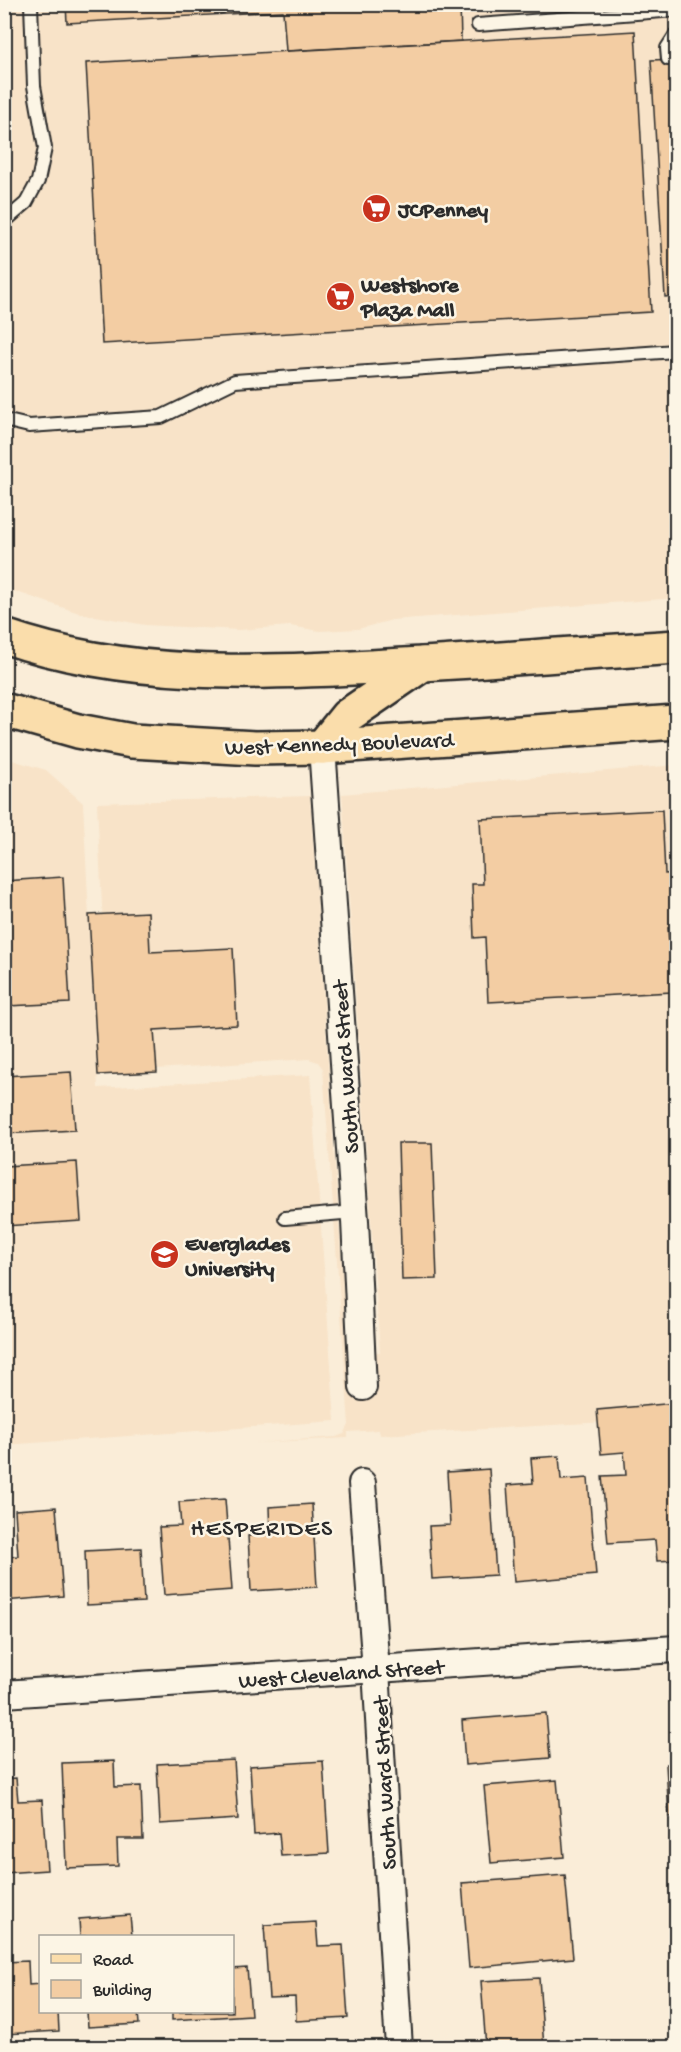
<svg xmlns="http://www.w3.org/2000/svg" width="681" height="2052" font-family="'Gochi Hand',sans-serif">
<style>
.built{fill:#f8e3c8}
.building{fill:#f3cda3;stroke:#2b2b2b;stroke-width:1.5}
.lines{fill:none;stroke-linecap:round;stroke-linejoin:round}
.service-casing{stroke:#2b2b2b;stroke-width:16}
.minor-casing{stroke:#2b2b2b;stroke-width:30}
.primary-casing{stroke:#2b2b2b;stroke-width:38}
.service{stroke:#fcf5e5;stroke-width:12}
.minor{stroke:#fcf5e5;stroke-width:26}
.primary{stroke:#faddab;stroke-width:33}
.labels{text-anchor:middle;stroke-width:5;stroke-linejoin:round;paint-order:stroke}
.poi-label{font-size:22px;font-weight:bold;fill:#2b2b2b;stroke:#fcf5e5;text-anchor:start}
.street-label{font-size:22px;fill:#2b2b2b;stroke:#fcf5e5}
.neighbourhood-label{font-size:24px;letter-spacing:1.5px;fill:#2b2b2b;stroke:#fcf5e5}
</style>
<rect width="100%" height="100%" fill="#faedd8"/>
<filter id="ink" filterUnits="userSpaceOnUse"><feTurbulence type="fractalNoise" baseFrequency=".0167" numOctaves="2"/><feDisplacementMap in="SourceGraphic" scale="12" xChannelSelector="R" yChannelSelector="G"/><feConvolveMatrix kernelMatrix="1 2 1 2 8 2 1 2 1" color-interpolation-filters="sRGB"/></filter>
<g filter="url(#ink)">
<!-- built -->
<g class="built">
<path d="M 5,5 L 676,5 L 676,598 L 392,620 L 358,629 L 320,631 L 290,626 L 239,630 L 145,625 L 79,613 L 5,588 Z"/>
<path d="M 5,758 L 46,770 L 83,803 L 98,1088 L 310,1075 L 335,1421 L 5,1445 Z"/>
<path d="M 676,765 L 676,1418 L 380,1435 L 379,1430 L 348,1432 L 348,1438 L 255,1443 L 336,1437 L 344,1434 L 349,1425 L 323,1069 L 318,1062 L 309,1059 L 110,1072 L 97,803 L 310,796 L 348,1355 L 380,1352 L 342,794 Z"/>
</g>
<!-- building -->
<g class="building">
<path d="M 66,4 L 460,4 L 461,41 L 286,51 L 283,11 L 67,23 Z"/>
<path d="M 635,31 L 651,312 L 102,344 L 86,63 Z"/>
<path d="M 676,59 L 676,296 L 665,297 L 651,60 Z"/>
<path d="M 662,810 L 665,874 L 676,873 L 676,927 L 668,927 L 672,992 L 488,1002 L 485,937 L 474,938 L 472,884 L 483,884 L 480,819 Z"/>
<path d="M 63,877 L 70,1003 L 7,1006 L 8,1028 L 4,1029 L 4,881 Z"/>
<path d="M 148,912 L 150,952 L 233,948 L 237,1025 L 154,1030 L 157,1072 L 98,1075 L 89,915 Z"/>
<path d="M 71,1072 L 75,1130 L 4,1134 L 4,1076 Z"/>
<path d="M 398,1143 L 432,1143 L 437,1279 L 402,1280 Z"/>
<path d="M 77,1162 L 81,1221 L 4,1226 L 4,1166 Z"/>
<path d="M 676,1403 L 676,1560 L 657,1561 L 655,1540 L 608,1543 L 602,1476 L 626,1475 L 624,1452 L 601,1454 L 597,1410 Z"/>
<path d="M 559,1456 L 561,1480 L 588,1478 L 596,1575 L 514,1582 L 507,1485 L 533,1483 L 531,1458 Z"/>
<path d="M 489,1469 L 496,1575 L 432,1579 L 429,1526 L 450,1525 L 447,1472 Z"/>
<path d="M 225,1499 L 232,1590 L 164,1595 L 159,1527 L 181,1526 L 179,1502 Z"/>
<path d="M 312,1504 L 317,1587 L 251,1591 L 248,1536 L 270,1534 L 269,1507 Z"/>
<path d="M 56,1507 L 63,1596 L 4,1601 L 4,1557 L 18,1556 L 15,1510 Z"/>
<path d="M 141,1548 L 144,1602 L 87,1605 L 85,1551 Z"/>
<path d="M 546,1713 L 550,1758 L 465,1765 L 462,1720 Z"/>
<path d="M 234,1760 L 238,1819 L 160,1824 L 157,1764 Z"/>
<path d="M 114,1761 L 115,1787 L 141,1786 L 143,1839 L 117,1839 L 118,1866 L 66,1868 L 62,1763 Z"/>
<path d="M 323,1761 L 329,1853 L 281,1856 L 279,1833 L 254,1835 L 250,1766 Z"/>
<path d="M 666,1764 L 676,1764 L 676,1817 L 669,1817 Z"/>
<path d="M 16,1778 L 18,1801 L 42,1800 L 47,1870 L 4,1873 L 4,1779 Z"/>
<path d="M 557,1780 L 564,1857 L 491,1863 L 484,1786 Z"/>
<path d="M 565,1875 L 573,1958 L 469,1968 L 462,1883 Z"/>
<path d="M 130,1915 L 132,1936 L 80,1936 L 79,1919 Z"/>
<path d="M 316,1922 L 318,1946 L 343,1945 L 348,2018 L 296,2021 L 295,1997 L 269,1998 L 264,1925 Z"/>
<path d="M 28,1961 L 29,1985 L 40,1984 L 40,2012 L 58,2012 L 59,2031 L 4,2034 L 4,1962 Z"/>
<path d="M 247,1968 L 251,2015 L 172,2020 L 172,2012 L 232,2012 L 232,1969 Z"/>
<path d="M 539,1978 L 544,2048 L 486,2048 L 481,1981 Z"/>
<path d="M 87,2012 L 138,2012 L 139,2024 L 88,2027 Z"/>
</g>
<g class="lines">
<defs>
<g id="service">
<path d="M 478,25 L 676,10"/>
<path d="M 668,59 L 667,48 L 676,34"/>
<path d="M 4,222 L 26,203 L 38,181 L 45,148 L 34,86 L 31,4"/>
<path d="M 4,420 L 29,426 L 161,417 L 235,381 L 676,351"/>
<path d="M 285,1218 L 354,1212"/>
</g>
<g id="minor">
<path d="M 322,747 L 355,1221 L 363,1387"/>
<path d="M 362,1483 L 376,1670 L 399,2048"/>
<path d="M 4,1694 L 676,1649"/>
</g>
<g id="primary">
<path d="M 4,636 C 128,679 259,674 387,666 C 483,661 580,653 676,647"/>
<path d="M 4,710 L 78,731 L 132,741 L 255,748 L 322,747 L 676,722"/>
<path d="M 322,747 L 347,716 L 423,664"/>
</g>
</defs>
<!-- service casing -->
<use href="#service" class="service-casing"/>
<!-- minor casing -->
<use href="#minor" class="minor-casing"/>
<!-- primary casing -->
<use href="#primary" class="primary-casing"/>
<!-- service -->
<use href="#service" class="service"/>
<!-- minor -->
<use href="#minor" class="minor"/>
<!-- primary -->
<use href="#primary" class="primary"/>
</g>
</g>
<!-- icons -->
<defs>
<symbol id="supermarket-disc" viewBox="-11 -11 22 22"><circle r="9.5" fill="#c8321e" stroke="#fcf5e5"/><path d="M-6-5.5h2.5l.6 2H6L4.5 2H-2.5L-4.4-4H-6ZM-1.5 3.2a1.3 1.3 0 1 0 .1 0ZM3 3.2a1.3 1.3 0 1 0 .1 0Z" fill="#fff"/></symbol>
<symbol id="university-disc" viewBox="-11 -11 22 22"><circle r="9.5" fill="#c8321e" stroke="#fcf5e5"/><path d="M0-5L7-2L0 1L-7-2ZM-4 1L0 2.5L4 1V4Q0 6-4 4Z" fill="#fff"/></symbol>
</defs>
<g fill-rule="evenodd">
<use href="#supermarket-disc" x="360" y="192" width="33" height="33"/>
<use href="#supermarket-disc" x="324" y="280" width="33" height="33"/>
<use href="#university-disc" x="148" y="1238" width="33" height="33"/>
</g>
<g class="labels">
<!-- poi labels -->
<g class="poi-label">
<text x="398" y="216">JCPenney</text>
<text x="361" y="291">Westshore<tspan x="361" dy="25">Plaza Mall</tspan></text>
<text x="185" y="1250">Everglades<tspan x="185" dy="25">University</tspan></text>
</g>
<!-- street labels -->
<g class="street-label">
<text transform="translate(339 742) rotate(-2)" y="8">West Kennedy Boulevard</text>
<text transform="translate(344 1067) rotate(-94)" y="8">South Ward Street</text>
<text transform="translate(341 1672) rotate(-4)" y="8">West Cleveland Street</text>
<text transform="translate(383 1783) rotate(-93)" y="8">South Ward Street</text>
</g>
<!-- neighbourhood labels -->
<g class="neighbourhood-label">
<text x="262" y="1535">HESPERIDES</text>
</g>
</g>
<!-- margin -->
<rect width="681" height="2052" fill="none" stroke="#fcf5e5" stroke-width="24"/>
<rect x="12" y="12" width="657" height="2028" fill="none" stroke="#2b2b2b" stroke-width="2" filter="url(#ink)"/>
<!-- legend -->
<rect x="39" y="1935" width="195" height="78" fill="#fcf5e5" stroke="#a8a49b" stroke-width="1.5"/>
<rect x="51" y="1954" width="30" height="9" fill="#faddab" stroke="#a8a49b" stroke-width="1.5"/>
<text x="93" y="1965" font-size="18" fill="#2b2b2b">Road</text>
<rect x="51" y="1980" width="30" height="18" fill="#f3cda3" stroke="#a8a49b" stroke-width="1.5"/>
<text x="93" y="1995" font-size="18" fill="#2b2b2b">Building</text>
</svg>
